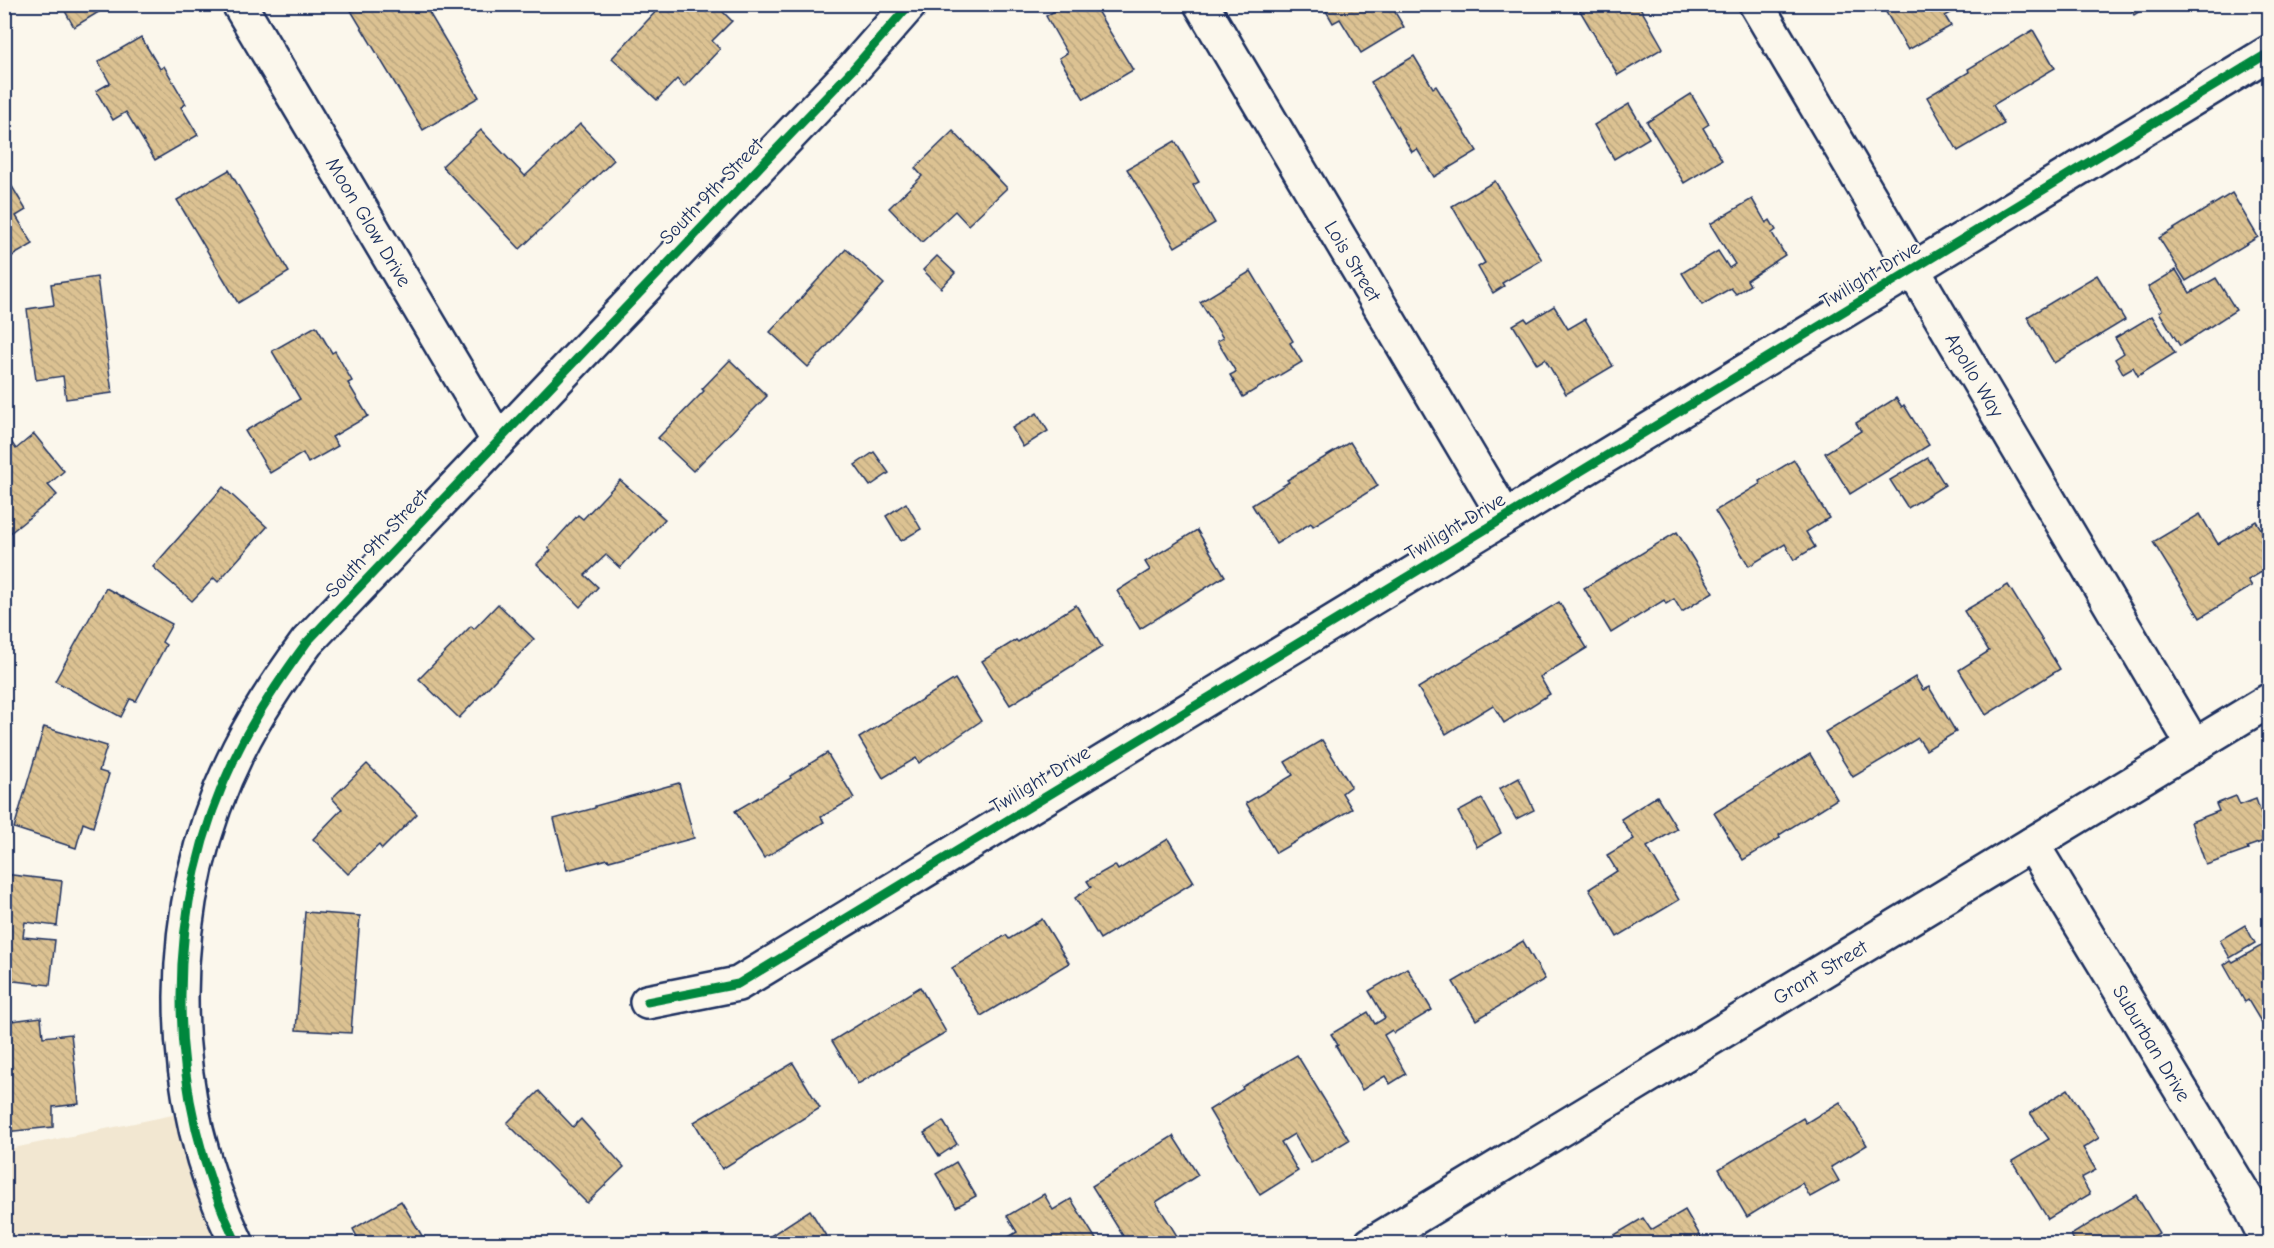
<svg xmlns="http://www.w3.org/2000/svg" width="2274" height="1248" font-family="'Comic Neue',sans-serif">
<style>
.built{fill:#f2e7d1}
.building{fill:url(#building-back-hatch);stroke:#1b2f5e;stroke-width:1.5}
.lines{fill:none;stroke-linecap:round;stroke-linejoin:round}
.minor-casing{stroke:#1b2f5e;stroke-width:38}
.minor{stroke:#fbf7ec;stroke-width:33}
.cycleway-casing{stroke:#fbf7ec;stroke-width:13}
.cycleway{stroke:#00873e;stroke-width:9}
.labels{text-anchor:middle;stroke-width:4.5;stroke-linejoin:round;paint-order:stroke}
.street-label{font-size:20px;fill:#1b2f5e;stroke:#fbf7ec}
</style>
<defs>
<pattern id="building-back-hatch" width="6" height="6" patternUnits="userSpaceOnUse" patternTransform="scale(1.5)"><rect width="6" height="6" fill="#dcc292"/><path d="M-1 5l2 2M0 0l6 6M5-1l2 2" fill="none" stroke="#bca780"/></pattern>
</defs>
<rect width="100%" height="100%" fill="#fbf7ec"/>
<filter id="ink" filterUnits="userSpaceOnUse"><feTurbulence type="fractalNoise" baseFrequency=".0167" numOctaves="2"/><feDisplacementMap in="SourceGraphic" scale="12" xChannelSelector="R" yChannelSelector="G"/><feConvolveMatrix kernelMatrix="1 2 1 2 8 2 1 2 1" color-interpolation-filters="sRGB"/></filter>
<g filter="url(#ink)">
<!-- built -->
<path class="built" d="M 192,1111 L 237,1243 L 5,1243 L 4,1150 Z"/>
<!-- building -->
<g class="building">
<path d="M 61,4 L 112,4 L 74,27 Z"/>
<path d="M 347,4 L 424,4 L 479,97 L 423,130 Z"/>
<path d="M 663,4 L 715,4 L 732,21 L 712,41 L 720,49 L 684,87 L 677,79 L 657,100 L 612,58 Z"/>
<path d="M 1066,4 L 1093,4 L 1133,70 L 1084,99 L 1059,58 L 1067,53 L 1046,16 Z"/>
<path d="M 1322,4 L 1390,4 L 1404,27 L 1361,53 L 1340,19 L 1333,23 Z"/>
<path d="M 1576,4 L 1638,4 L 1663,48 L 1618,75 Z"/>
<path d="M 1877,4 L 1965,4 L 1966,5 L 1945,16 L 1951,26 L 1908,50 L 1883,7 L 1880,9 Z"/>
<path d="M 2128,4 L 2151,4 L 2134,15 Z"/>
<path d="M 2033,30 L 2055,68 L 1993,105 L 2004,124 L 1958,151 L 1927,97 L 1969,72 L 1968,69 Z"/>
<path d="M 141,37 L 160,69 L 164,66 L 186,104 L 181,107 L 198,135 L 155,160 L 126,112 L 113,120 L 96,91 L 110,83 L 98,62 Z"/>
<path d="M 1414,56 L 1433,88 L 1436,86 L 1477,151 L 1434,177 L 1417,149 L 1412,152 L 1371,82 Z"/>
<path d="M 1691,94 L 1709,124 L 1703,128 L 1722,160 L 1684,183 L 1647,122 Z"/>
<path d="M 1629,104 L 1649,138 L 1614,159 L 1594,125 Z"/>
<path d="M 580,124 L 614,160 L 520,249 L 442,166 L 481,130 L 525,176 Z"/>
<path d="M 953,131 L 1007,188 L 968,225 L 955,211 L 922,242 L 889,208 L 922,176 L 915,168 Z"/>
<path d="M 1175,141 L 1199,182 L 1193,185 L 1215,223 L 1175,247 L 1127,169 Z"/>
<path d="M 229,170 L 289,272 L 238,303 L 177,200 Z"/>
<path d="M 4,173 L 26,210 L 16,216 L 33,244 L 4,261 Z"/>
<path d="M 1495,181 L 1542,260 L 1502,283 L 1504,286 L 1493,293 L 1478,267 L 1485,263 L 1452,206 Z"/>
<path d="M 2232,193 L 2258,237 L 2186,281 L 2159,238 Z"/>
<path d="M 1752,199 L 1766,223 L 1770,220 L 1776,230 L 1772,233 L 1785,255 L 1747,280 L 1750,285 L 1736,294 L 1731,288 L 1702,305 L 1682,273 L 1718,251 L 1729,268 L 1735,264 L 1710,224 Z"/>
<path d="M 846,249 L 884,284 L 808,367 L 770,332 Z"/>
<path d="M 937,256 L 955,273 L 941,288 L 923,270 Z"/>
<path d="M 2176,270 L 2190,293 L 2216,278 L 2236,310 L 2180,346 L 2159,312 L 2162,310 L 2148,287 Z"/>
<path d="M 1251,271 L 1293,341 L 1290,343 L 1302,362 L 1243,397 L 1230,375 L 1236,372 L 1217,341 L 1223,338 L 1200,302 Z"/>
<path d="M 2097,275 L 2125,320 L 2054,363 L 2027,317 Z"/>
<path d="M 97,277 L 112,393 L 66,399 L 63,376 L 36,380 L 27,309 L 54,305 L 51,284 Z"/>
<path d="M 1554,306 L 1568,329 L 1585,319 L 1613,366 L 1566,394 L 1545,359 L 1537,364 L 1513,325 L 1525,318 L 1528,322 Z"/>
<path d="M 2152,316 L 2175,353 L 2138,376 L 2133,367 L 2123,373 L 2115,359 L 2124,353 L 2115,338 Z"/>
<path d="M 316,326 L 332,353 L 335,351 L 352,381 L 348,383 L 368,416 L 332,437 L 338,446 L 308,463 L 303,453 L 270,473 L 245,431 L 300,399 L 272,351 Z"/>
<path d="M 730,360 L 767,396 L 693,471 L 658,438 L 704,391 L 702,389 Z"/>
<path d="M 1896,398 L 1902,407 L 1904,405 L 1929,445 L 1850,494 L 1825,453 L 1861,431 L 1856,423 Z"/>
<path d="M 1037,413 L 1048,431 L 1023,447 L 1012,428 Z"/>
<path d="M 34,434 L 64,471 L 48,485 L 57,495 L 4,538 L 4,444 L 10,440 L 16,449 Z"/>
<path d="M 1350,442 L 1378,486 L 1313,526 L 1311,523 L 1276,544 L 1252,505 L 1289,482 L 1287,480 Z"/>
<path d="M 874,452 L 889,473 L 870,486 L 855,465 Z"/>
<path d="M 1928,458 L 1945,485 L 1908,508 L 1890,480 Z"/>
<path d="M 1794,460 L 1829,518 L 1806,532 L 1815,547 L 1794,560 L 1785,544 L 1749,566 L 1715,511 L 1760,484 L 1759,481 Z"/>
<path d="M 620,480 L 665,519 L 620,568 L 606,555 L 585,575 L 598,587 L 580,607 L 537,564 L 551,550 L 548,548 L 578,515 L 583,519 Z"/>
<path d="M 223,487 L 267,527 L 218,582 L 214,578 L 192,601 L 153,567 Z"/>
<path d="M 906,503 L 921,529 L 901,541 L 886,516 Z"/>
<path d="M 2200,514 L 2218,544 L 2256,521 L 2270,543 L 2270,567 L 2248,580 L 2252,586 L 2200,618 L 2153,542 Z"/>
<path d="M 1197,530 L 1225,576 L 1140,629 L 1117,591 L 1150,570 L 1145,562 Z"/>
<path d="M 1677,532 L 1713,592 L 1682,612 L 1674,599 L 1666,604 L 1664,600 L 1611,633 L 1584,588 Z"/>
<path d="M 2008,585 L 2060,669 L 1986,715 L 1959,670 L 1989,651 L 1964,611 Z"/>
<path d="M 106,588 L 172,624 L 162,642 L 166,645 L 136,701 L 130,699 L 121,717 L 55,681 Z"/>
<path d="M 1559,602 L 1587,648 L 1540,677 L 1550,694 L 1504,723 L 1493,705 L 1446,734 L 1418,688 Z"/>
<path d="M 498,604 L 534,639 L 459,718 L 419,679 L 471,626 L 474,629 Z"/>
<path d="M 1076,605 L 1102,647 L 1010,705 L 982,661 L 1016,640 L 1018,642 Z"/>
<path d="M 1915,677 L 1923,690 L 1929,687 L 1956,732 L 1926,750 L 1918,738 L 1853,777 L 1825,732 Z"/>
<path d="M 955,679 L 981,721 L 919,763 L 916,758 L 883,778 L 859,738 Z"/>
<path d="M 44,727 L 107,746 L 99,771 L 109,774 L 93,827 L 83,823 L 76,848 L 14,828 Z"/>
<path d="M 1322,740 L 1351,786 L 1342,793 L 1352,809 L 1276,853 L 1246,803 L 1293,775 L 1285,762 Z"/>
<path d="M 827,753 L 854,798 L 821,817 L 824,822 L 764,858 L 735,811 L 791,778 L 790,776 Z"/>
<path d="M 1810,754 L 1837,799 L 1779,835 L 1780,838 L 1743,860 L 1714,813 Z"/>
<path d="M 367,764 L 417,814 L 382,849 L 379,845 L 348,874 L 313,839 L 342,809 L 332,798 Z"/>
<path d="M 1519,778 L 1534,810 L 1516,819 L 1499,789 Z"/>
<path d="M 679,783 L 694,838 L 609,861 L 608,859 L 567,870 L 554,819 L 595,808 L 595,806 Z"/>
<path d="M 1657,796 L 1677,829 L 1647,847 L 1679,900 L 1617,937 L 1589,889 L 1617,871 L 1607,855 L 1634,839 L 1621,819 Z"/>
<path d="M 2236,796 L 2240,805 L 2256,799 L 2270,839 L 2247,847 L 2248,850 L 2206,865 L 2191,822 L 2219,811 L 2216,804 Z"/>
<path d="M 1482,799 L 1501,833 L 1477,847 L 1458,812 Z"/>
<path d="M 1168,839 L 1194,882 L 1100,939 L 1075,898 L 1091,887 L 1087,881 L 1115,865 L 1118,870 Z"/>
<path d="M 4,874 L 62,881 L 57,926 L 25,922 L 23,937 L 55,940 L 50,985 L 5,980 Z"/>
<path d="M 305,912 L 360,916 L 351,1033 L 296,1030 Z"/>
<path d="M 1042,919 L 1069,963 L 981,1016 L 952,968 L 1006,935 L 1009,939 Z"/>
<path d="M 2245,925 L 2255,943 L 2230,958 L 2220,940 Z"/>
<path d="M 1523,941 L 1545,979 L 1476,1020 L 1453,982 Z"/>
<path d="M 2270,941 L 2270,1037 L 2248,1000 L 2245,1002 L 2224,965 L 2231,960 L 2233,962 Z"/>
<path d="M 1407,968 L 1432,1010 L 1394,1033 L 1392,1030 L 1384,1035 L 1406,1074 L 1390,1084 L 1385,1076 L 1362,1090 L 1336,1046 L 1338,1045 L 1331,1034 L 1368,1012 L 1375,1024 L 1385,1018 L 1369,991 Z"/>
<path d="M 920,987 L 946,1032 L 858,1084 L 832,1041 Z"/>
<path d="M 41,1017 L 43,1037 L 71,1034 L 79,1104 L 53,1107 L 53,1127 L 5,1132 L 4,1022 Z"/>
<path d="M 1297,1055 L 1349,1140 L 1311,1163 L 1294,1134 L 1281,1142 L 1298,1171 L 1260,1195 L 1209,1110 L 1243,1089 L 1242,1087 Z"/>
<path d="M 793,1063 L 820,1108 L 722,1169 L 694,1122 Z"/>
<path d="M 2068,1089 L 2099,1138 L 2083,1148 L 2096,1170 L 2081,1178 L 2090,1194 L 2048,1219 L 2012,1161 L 2049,1139 L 2030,1113 Z"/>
<path d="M 539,1091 L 573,1127 L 581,1119 L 624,1167 L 587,1203 L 507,1123 Z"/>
<path d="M 1840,1102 L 1867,1145 L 1831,1167 L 1839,1181 L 1810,1197 L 1802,1183 L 1747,1217 L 1719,1169 L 1803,1118 L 1806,1123 Z"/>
<path d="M 943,1121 L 957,1144 L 939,1156 L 924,1133 Z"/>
<path d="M 1173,1136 L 1198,1175 L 1156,1202 L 1182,1244 L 1128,1244 L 1092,1186 Z"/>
<path d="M 956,1162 L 976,1196 L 956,1207 L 936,1174 Z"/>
<path d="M 1044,1194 L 1053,1210 L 1071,1199 L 1099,1244 L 997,1244 L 1017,1232 L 1007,1216 Z"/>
<path d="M 2136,1195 L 2159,1233 L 2141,1244 L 2076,1244 L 2071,1235 Z"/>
<path d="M 401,1201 L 427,1244 L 361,1244 L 353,1229 Z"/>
<path d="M 810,1210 L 831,1244 L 758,1244 Z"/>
<path d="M 1685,1210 L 1705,1244 L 1601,1243 L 1643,1218 L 1651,1230 Z"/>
</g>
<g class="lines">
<defs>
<g id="minor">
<path d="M 239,4 L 498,440"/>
<path d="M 1201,4 L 1505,517"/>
<path d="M 1756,4 L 2194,746"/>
<path d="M 2032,844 L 2245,1196 L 2269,1244"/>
<path d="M 647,1002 L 738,984 L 2270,52"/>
<path d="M 237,1244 C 162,1089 162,903 239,749 C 258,711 282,676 307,642 L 853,69 L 910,4"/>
<path d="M 1371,1244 L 2270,700"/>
</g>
</defs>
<!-- minor casing -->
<use href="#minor" class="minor-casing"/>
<!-- minor -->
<use href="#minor" class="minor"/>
<defs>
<g id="cycleway">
<path d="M 647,1002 L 738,984 L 2270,52"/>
<path d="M 237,1244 C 162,1089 162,903 239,749 C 258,711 282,676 307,642 L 853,69 L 910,4"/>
</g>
</defs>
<!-- cycleway casing -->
<use href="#cycleway" class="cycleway-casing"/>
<!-- cycleway -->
<use href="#cycleway" class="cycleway"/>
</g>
</g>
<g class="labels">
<!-- street labels -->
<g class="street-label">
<text transform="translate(711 191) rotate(-46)" y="7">South 9th Street</text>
<text transform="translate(369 222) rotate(59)" y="7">Moon Glow Drive</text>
<text transform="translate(1353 261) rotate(59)" y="7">Lois Street</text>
<text transform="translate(1870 274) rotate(-31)" y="7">Twilight Drive</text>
<text transform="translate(1975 375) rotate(59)" y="7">Apollo Way</text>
<text transform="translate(1455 526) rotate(-31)" y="7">Twilight Drive</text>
<text transform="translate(376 543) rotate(-47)" y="7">South 9th Street</text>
<text transform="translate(1040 779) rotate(-31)" y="7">Twilight Drive</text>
<text transform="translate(1820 972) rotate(-31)" y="7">Grant Street</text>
<text transform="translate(2152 1043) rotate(59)" y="7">Suburban Drive</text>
</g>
</g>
<!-- margin -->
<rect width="2274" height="1248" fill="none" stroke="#fbf7ec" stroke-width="24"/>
<rect x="12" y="12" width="2250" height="1224" fill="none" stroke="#1b2f5e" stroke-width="2" filter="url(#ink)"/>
</svg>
